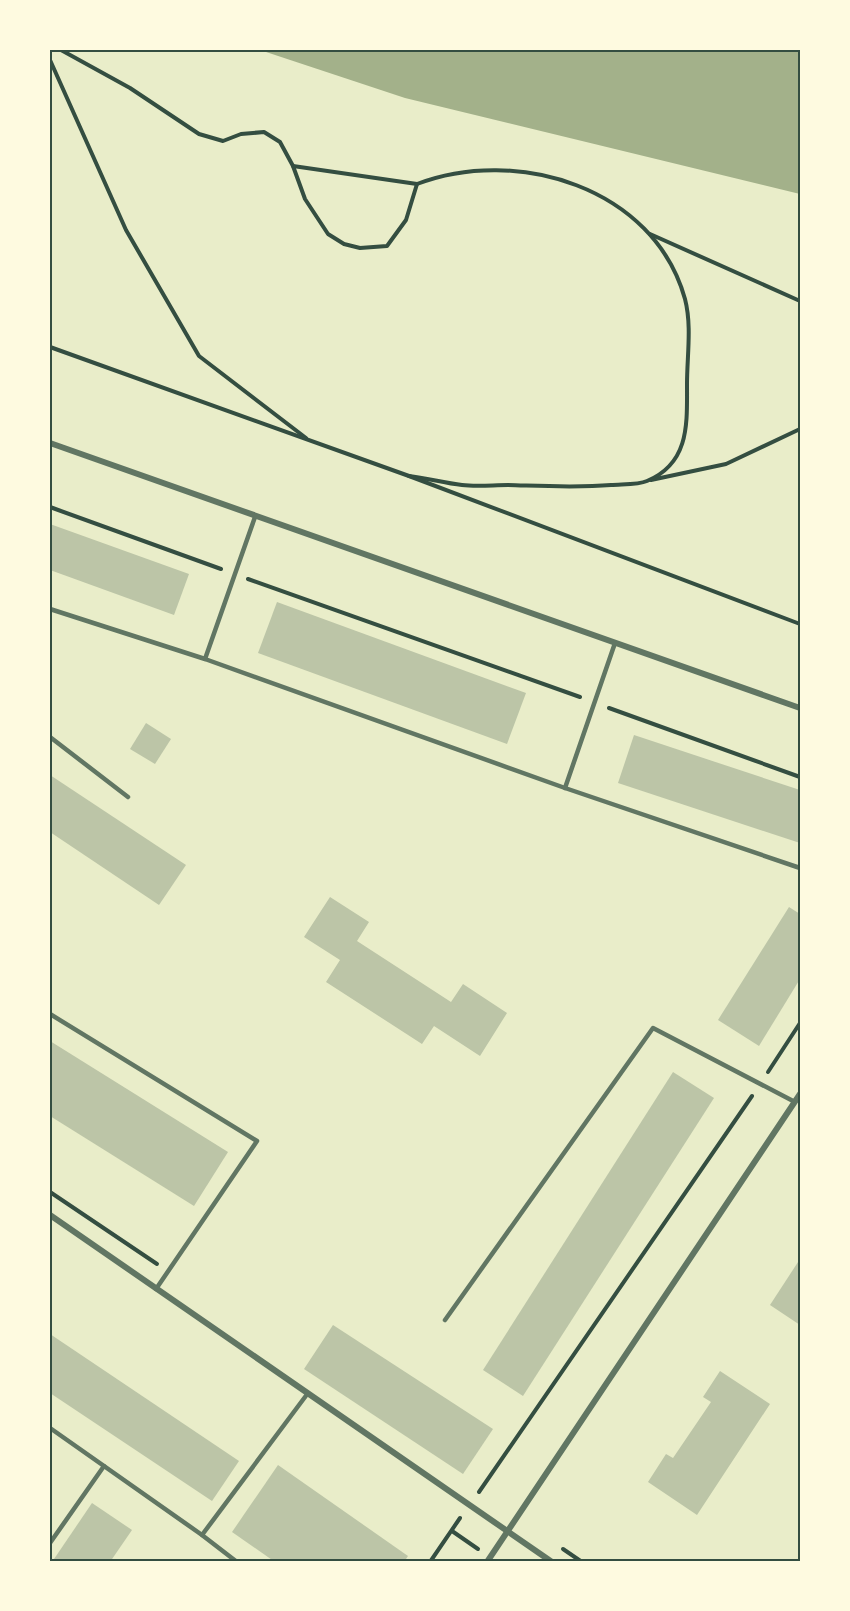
<svg xmlns="http://www.w3.org/2000/svg" width="850" height="1611" font-family="'Fira Sans Condensed',sans-serif">
<style>
.water{fill:#a3b18a}
.building{fill:#bcc5a7}
.lines{fill:none;stroke-linecap:round;stroke-linejoin:round}
.path{stroke:#344e41;stroke-width:4}
.service{stroke:#617663;stroke-width:4.5}
.minor{stroke:#617663;stroke-width:6}
.neatline{fill:none;stroke:#344e41;stroke-width:2}
</style>
<rect width="100%" height="100%" fill="#e9edc9"/>
<!-- water -->
<path class="water" d="M 260,50 L 800,50 L 800,194 L 405,98 Z"/>
<!-- building -->
<g class="building">
<path d="M 50,524 L 189,574 L 174,615 L 50,570 Z"/>
<path d="M 277,602 L 526,693 L 507,744 L 258,653 Z"/>
<path d="M 146,723 L 171,739 L 155,764 L 130,749 Z"/>
<path d="M 634,735 L 800,790 L 800,843 L 618,783 Z"/>
<path d="M 50,775 L 186,865 L 159,905 L 50,832 Z"/>
<path d="M 330,897 L 369,922 L 357,941 L 451,1002 L 463,984 L 507,1013 L 480,1056 L 434,1026 L 422,1044 L 326,982 L 340,960 L 304,937 Z"/>
<path d="M 789,907 L 800,914 L 800,979 L 759,1046 L 718,1020 Z"/>
<path d="M 50,1041 L 228,1152 L 194,1206 L 50,1116 Z"/>
<path d="M 673,1072 L 714,1098 L 523,1396 L 483,1370 Z"/>
<path d="M 800,1259 L 800,1325 L 770,1305 Z"/>
<path d="M 333,1325 L 493,1429 L 463,1474 L 304,1369 Z"/>
<path d="M 50,1334 L 239,1461 L 212,1501 L 50,1393 Z"/>
<path d="M 720,1371 L 770,1404 L 697,1515 L 648,1482 L 666,1454 L 673,1458 L 711,1402 L 703,1397 Z"/>
<path d="M 278,1465 L 408,1556 L 404,1562 L 275,1562 L 232,1532 Z"/>
<path d="M 92,1503 L 132,1530 L 110,1562 L 52,1562 Z"/>
</g>
<g class="lines">
<!-- path -->
<g class="path">
<path d="M 61,50 L 130,88 L 199,134 L 223,141 L 241,134 L 264,132 L 280,142 L 293,166 L 305,199 L 328,234 L 344,244 L 360,248 L 387,246 L 406,220 L 417,184 C 516,146 654,187 685,299 C 692,326 687,356 687,384 C 687,423 690,463 647,481 C 638,485 622,484 611,485 C 576,488 543,486 508,485 C 493,485 477,487 462,485 C 444,483 427,478 409,476"/>
<path d="M 50,60 L 126,230 L 199,356 L 306,438"/>
<path d="M 293,166 L 417,184"/>
<path d="M 650,234 L 800,301"/>
<path d="M 50,347 L 409,476 L 800,624"/>
<path d="M 651,480 L 726,464 L 800,429"/>
<path d="M 50,507 L 221,569"/>
<path d="M 248,579 L 580,697"/>
<path d="M 609,708 L 800,777"/>
<path d="M 768,1072 L 800,1023"/>
<path d="M 50,1192 L 157,1264"/>
<path d="M 479,1492 L 752,1096"/>
<path d="M 452,1531 L 478,1549"/>
<path d="M 563,1549 L 582,1562"/>
<path d="M 430,1562 L 460,1518"/>
</g>
<!-- service -->
<g class="service">
<path d="M 255,517 L 205,659 L 565,788 L 800,868"/>
<path d="M 50,609 L 205,659"/>
<path d="M 50,737 L 128,797"/>
<path d="M 565,788 L 615,643"/>
<path d="M 50,1014 L 257,1141 L 156,1289"/>
<path d="M 445,1320 L 653,1028 L 795,1102"/>
<path d="M 50,1428 L 202,1535"/>
<path d="M 50,1543 L 104,1466"/>
<path d="M 237,1562 L 202,1535 L 308,1393"/>
</g>
<!-- minor -->
<g class="minor">
<path d="M 50,443 L 800,708"/>
<path d="M 50,1215 L 552,1562"/>
<path d="M 487,1562 L 800,1094"/>
</g>
</g>
<!-- border -->
<rect width="850" height="1611" fill="none" stroke="#fefae0" stroke-width="102"/>
<rect x="51" y="51" width="748" height="1509" class="neatline"/>
</svg>
